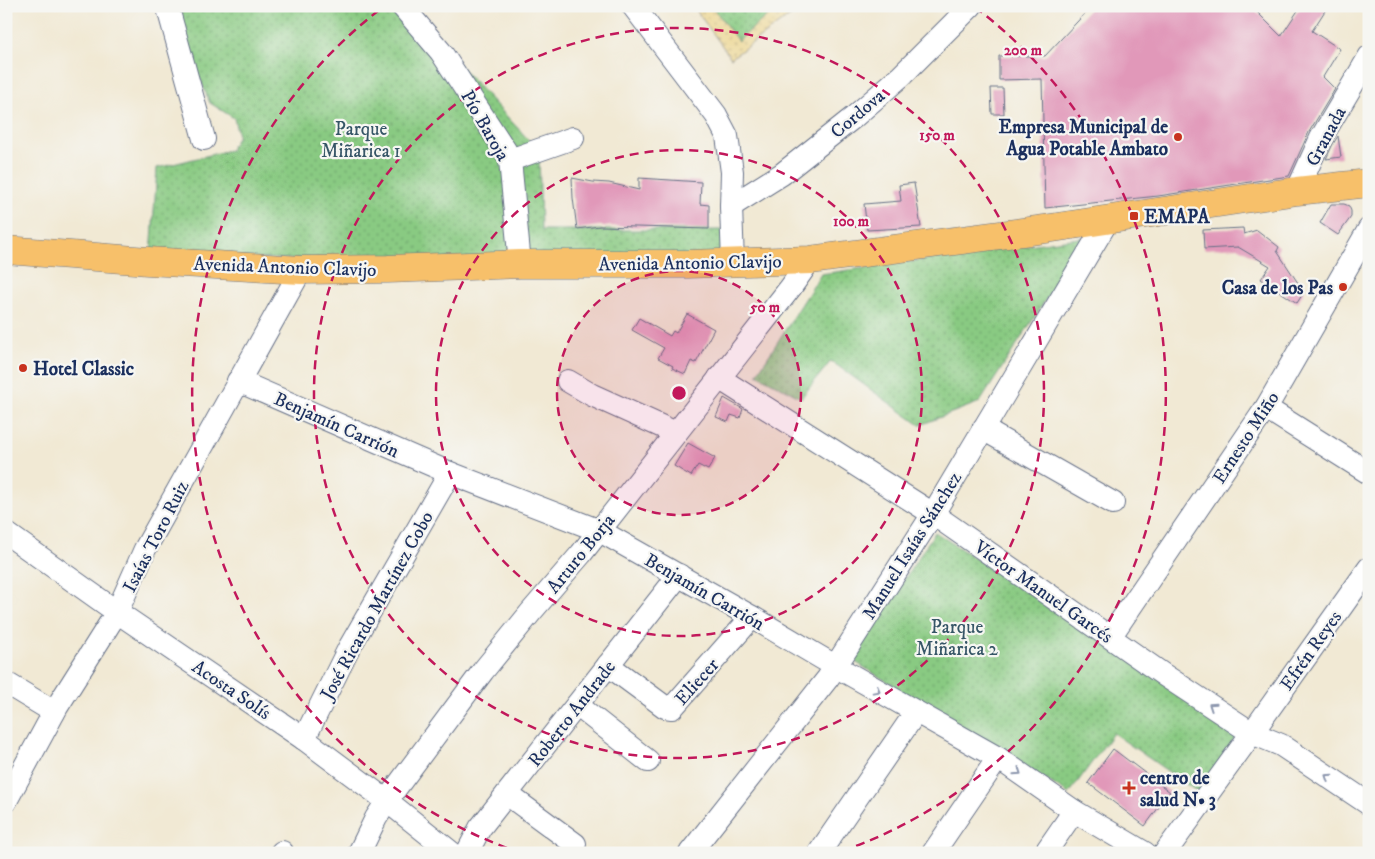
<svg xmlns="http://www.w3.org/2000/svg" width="1375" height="859" font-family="'IM FELL DW Pica',serif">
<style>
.sand{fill:url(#sand-dots);stroke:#84847e}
.park{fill:url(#park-dots);stroke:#527c70}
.building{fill:#e198b9}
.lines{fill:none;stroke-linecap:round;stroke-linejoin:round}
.minor-casing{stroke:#667087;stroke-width:24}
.major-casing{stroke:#667087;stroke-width:29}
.minor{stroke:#fff;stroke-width:22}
.major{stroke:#f7c06b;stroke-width:28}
.oneway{stroke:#8d97ae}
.ring{fill:none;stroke:#c2185b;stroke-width:2.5;stroke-dasharray:9 6}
.poi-dot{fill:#c8321e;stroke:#f6f6f2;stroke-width:2}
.labels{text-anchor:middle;stroke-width:4.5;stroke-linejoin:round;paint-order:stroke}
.street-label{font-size:19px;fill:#1b2f5e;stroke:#f6f6f2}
.poi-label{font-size:19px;font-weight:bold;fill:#1b2f5e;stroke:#f6f6f2;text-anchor:start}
.park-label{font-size:19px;fill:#365667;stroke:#f6f6f2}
.centre{fill:#c2185b;stroke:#f6f6f2;stroke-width:2.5}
.ring-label{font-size:15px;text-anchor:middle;font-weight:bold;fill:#c2185b;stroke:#f6f6f2;stroke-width:4.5;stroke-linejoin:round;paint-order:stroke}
</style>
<defs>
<pattern id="sand-dots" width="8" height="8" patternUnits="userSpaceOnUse" patternTransform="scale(1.25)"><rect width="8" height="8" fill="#eeda9e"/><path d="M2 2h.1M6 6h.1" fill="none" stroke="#ccbb8a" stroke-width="1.8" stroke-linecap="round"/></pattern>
<pattern id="park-dots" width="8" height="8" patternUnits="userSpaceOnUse" patternTransform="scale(1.25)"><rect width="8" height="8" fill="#89ca82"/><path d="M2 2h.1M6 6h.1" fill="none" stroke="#6fa46e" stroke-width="1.8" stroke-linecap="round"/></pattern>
</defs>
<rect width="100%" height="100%" fill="#f6f6f2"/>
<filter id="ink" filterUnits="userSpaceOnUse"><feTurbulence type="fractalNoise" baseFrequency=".02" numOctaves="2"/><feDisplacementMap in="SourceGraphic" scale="10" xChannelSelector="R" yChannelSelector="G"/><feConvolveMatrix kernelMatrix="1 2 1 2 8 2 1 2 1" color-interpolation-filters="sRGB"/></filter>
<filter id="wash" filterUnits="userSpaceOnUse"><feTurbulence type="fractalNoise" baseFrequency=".0096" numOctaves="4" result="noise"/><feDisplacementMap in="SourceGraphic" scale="20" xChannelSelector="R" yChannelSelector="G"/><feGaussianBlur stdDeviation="1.12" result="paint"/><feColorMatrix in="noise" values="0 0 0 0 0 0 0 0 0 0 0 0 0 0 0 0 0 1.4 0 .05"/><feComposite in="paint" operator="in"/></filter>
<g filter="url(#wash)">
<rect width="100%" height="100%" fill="#f1e9d4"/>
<!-- sand -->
<path class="sand" d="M 693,6 L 804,6 L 731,58 Z"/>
<!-- park -->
<g class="park">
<path d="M 175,6 L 404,6 L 539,151 L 541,230 L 726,230 L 726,257 L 437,264 L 151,255 L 157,168 L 230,150 L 238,136 L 234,118 L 210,103 L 171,10 Z"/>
<path d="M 712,6 L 778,6 L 738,41 Z"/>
<path d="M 1086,237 L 980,402 L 920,425 L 831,361 L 801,398 L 757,374 L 821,274 Z"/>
<path d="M 935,532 L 1239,731 L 1199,793 L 1113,733 L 1069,794 L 852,660 Z"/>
</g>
<g id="blocks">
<!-- building -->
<g class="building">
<path d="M 1092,6 L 1251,6 L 1281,36 L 1301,6 L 1328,6 L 1312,31 L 1340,49 L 1323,77 L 1335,89 L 1309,132 L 1289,176 L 1158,196 L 1045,208 L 1042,79 L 999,80 L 999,56 L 1045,56 Z"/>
<path d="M 991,88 L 1003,88 L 1004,114 L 992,114 Z"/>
<path d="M 1338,136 L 1341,157 L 1326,159 L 1333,144 Z"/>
<path d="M 572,178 L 593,182 L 609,183 L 639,190 L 639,178 L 701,182 L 700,204 L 709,205 L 709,229 L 600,226 L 577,229 L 573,198 Z"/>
<path d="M 914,183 L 921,227 L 867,230 L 864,204 L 901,201 L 899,185 Z"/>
<path d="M 1331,204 L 1344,204 L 1349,206 L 1351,211 L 1351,217 L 1338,235 L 1320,223 Z"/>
<path d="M 1243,228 L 1244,234 L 1257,230 L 1279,247 L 1277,251 L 1304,292 L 1297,303 L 1261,279 L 1270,266 L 1238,247 L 1204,249 L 1203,230 Z"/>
<path d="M 687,314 L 714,329 L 696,363 L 691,361 L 685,374 L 672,368 L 673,366 L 658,358 L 664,348 L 632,330 L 639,318 L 670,336 L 673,331 L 676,333 Z"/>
<path d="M 724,398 L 743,409 L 740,418 L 731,415 L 728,422 L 716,417 Z"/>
<path d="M 688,443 L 715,458 L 708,470 L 698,465 L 691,476 L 674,466 Z"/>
<path d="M 1113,749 L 1170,792 L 1145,826 L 1088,783 Z"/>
</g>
</g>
</g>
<g filter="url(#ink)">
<use href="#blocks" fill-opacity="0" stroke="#667087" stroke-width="1"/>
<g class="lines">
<defs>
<g id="minor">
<path d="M 171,6 L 169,12 L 204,139"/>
<path d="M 402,6 L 441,52 L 505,150 L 510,160 L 520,264"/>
<path d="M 633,6 L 716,115 L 727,136 L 732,172 L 731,206 L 733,263"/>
<path d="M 510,160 L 573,138"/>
<path d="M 1297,191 L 1321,138 L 1369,57"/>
<path d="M 731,206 L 782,174 L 854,117 L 901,76 L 971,6"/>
<path d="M 719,378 L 933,514 L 1164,675 L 1252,733 L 1281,745 L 1369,804"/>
<path d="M 238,381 L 450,473 L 600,531 L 752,617 L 835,666 L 998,758 L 1074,811 L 1145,853"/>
<path d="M 568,381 L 592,395 L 676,433"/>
<path d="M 1266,408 L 1369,473"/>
<path d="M 983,429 L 1113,503"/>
<path d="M 6,533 L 117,612 L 304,739 L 387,801 L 452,853"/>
<path d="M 1110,637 L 1266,408 L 1369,229"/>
<path d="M 608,665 L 665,707 L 672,708 L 752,617"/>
<path d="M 6,683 L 54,712"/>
<path d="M 577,705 L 648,761"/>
<path d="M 304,739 L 349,648 L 450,473"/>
<path d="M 507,794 L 575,844"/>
<path d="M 6,801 L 57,707 L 117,612 L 145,549 L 301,270"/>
<path d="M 282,853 L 282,852"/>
<path d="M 359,853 L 376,818 L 393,792 L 483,671 L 531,612 L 581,554 L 791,287 L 810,260"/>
<path d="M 467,853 L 480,828 L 679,575"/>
<path d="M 690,853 L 828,678 L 933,514 L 1108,220"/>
<path d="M 819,853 L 916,712"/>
<path d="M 933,853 L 998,758"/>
<path d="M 1045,853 L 1074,811"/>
<path d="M 1165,853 L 1252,733 L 1369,568"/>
</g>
<path id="major" d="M 6,250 L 148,261 L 301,270 L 388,269 L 520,264 L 688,264 L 810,260 L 1045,229 L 1297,191 L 1369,183"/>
</defs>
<!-- minor casing -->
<use href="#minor" class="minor-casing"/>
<!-- major casing -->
<use href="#major" class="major-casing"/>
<!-- minor -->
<use href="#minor" class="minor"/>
<!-- major -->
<use href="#major" class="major"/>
</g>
<!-- one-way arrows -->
<defs><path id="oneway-chevron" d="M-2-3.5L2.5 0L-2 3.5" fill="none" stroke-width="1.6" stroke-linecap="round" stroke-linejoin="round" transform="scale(1.25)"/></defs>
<g class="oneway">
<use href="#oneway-chevron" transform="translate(877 690) rotate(29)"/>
<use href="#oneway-chevron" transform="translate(1212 706) rotate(-146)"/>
<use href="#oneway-chevron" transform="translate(1018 772) rotate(35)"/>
<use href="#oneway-chevron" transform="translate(1328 777) rotate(-146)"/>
</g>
</g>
<!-- distance rings -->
<circle cx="679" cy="393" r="122" fill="#c2185b" fill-opacity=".12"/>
<g class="ring">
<circle cx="679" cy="393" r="122"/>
<circle cx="679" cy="393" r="243"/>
<circle cx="679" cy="393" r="365"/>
<path d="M521 853A486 486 0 0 1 383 7M975 7A486 486 0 0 1 837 853"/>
</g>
<!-- markers -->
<g class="poi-dot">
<circle cx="1178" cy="137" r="5"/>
<rect x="1129" y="211" width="10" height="10" rx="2.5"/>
<circle cx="1343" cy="287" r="5"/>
<circle cx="23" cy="368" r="5"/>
<path d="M1126.5 780.5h5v5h5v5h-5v5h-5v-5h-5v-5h5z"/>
</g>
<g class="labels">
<!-- street labels -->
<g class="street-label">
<text transform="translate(857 113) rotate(-40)" y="7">Cordova</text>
<text transform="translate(486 125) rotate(60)" y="7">Pío Baroja</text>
<text transform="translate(1325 136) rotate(-62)" y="7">Granada</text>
<text transform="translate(690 262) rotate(-1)" y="7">Avenida Antonio Clavijo</text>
<text transform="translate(285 266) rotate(2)" y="7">Avenida Antonio Clavijo</text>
<text transform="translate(337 424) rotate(24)" y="7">Benjamín Carrión</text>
<text transform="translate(1245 437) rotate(-57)" y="7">Ernesto Miño</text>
<text transform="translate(155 536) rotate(-63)" y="7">Isaías Toro Ruiz</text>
<text transform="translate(911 545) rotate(-58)" y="7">Manuel Isaías Sánchez</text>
<text transform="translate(580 553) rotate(-51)" y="7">Arturo Borja</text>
<text transform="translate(705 591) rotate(30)" y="7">Benjamín Carrión</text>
<text transform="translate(1044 591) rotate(35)" y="7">Víctor Manuel Garcés</text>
<text transform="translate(376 605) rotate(-61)" y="7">José Ricardo Martínez Cobo</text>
<text transform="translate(1310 650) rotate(-55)" y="7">Efrén Reyes</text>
<text transform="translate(696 681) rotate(-48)" y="7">Eliecer</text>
<text transform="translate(232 689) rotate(34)" y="7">Acosta Solís</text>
<text transform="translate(571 713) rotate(-52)" y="7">Roberto Andrade</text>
</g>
<!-- poi labels -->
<g class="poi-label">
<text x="1168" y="133" text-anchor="end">Empresa Municipal de<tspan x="1168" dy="22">Agua Potable Ambato</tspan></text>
<text x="1144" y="223">EMAPA</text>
<text x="1333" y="294" text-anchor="end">Casa de los Pas</text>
<text x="33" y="375">Hotel Classic</text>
<text x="1140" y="784">centro de<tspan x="1140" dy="22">salud N• 3</tspan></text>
</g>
<!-- park labels -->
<g class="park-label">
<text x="361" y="135">Parque<tspan x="361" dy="22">Miñarica 1</tspan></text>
<text x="957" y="633">Parque<tspan x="957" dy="22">Miñarica 2</tspan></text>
</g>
</g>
<circle cx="679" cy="393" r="8" class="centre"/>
<g class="ring-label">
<text x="1023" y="55">200 m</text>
<text x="937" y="140">150 m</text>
<text x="851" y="226">100 m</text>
<text x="765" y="312">50 m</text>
</g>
<!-- margin -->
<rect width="1375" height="859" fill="none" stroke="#f6f6f2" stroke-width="25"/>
</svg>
